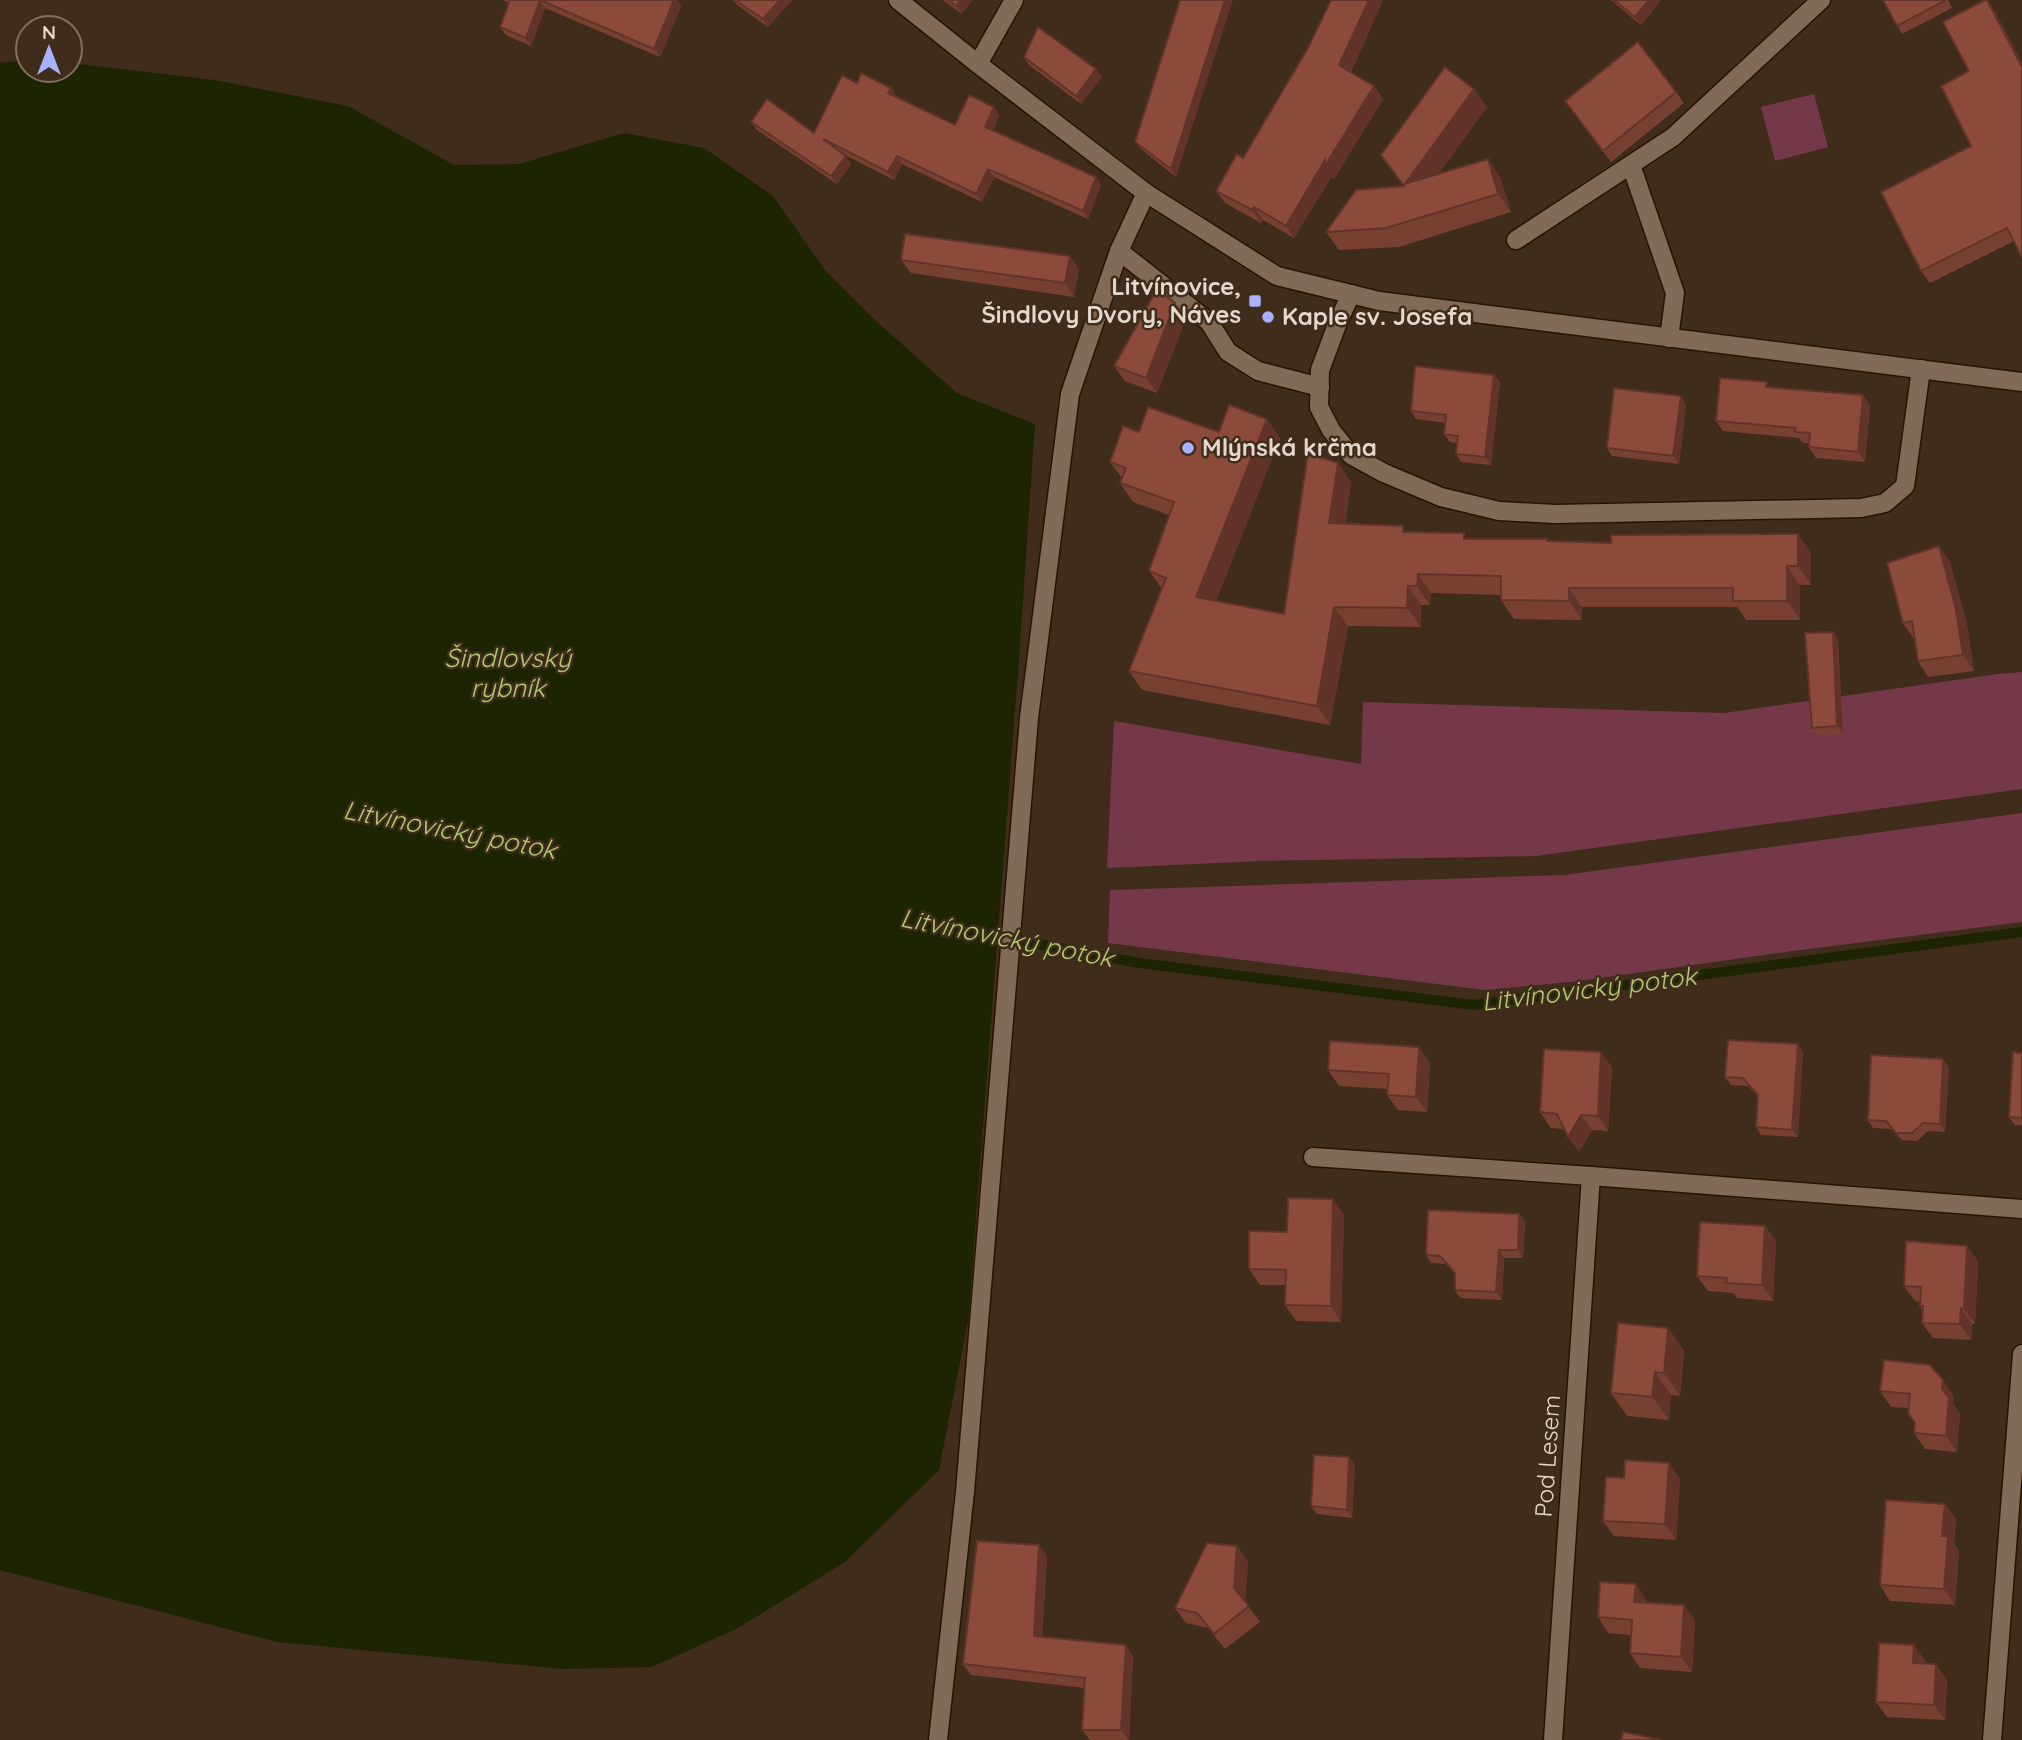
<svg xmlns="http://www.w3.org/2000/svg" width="2022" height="1740" font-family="Quicksand,sans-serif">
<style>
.green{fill:#753848}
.water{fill:#1c2402}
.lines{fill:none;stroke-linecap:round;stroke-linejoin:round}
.stream{stroke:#1c2402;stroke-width:10}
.minor-casing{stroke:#261403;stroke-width:21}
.minor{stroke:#816b56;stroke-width:18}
.wall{fill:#784033}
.shaded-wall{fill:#623429}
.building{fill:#8c4a3b;stroke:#623429;stroke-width:2}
.poi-dot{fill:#a7b1fc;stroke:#402c1a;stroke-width:2.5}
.labels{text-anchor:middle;stroke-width:5;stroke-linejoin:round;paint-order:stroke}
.poi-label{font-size:24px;font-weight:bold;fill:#e4d7cc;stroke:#402c1a;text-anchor:start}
.street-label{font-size:24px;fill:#e4d7cc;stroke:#402c1a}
.water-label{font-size:26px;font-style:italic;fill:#b1ca6d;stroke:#402c1a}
</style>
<rect width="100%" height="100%" fill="#402c1a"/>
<!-- green -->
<g class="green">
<path d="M 1814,94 L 1828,147 L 1775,161 L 1761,107 Z"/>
<path d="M 2022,672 L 2022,789 L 1536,856 L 1263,861 L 1107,868 L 1114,721 L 1361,764 L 1363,702 L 1724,713 L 1998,674 Z"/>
<path d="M 2022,813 L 2022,922 L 1793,951 L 1579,981 L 1485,990 L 1108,943 L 1110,890 L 1564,875 Z"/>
</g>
<!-- water -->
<path class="water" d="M 28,60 L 28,70 L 70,70 L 70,63 L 214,80 L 348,106 L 454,165 L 519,164 L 624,133 L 704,148 L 773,196 L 825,270 L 876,321 L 957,393 L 1035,424 L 1018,673 L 968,1321 L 939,1470 L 845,1562 L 738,1628 L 652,1667 L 563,1669 L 277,1642 L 0,1570 L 0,63 Z"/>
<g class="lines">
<!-- stream -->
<path class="stream" d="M 985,934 L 1139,963 L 1474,1005 L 2022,932"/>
<defs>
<g id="minor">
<path d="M 898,0 L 978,64 L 1146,193 L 1277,276 L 1379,301 L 2022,382"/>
<path d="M 978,64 L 1014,0"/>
<path d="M 1631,165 L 1675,293 L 1669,338"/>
<path d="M 1516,240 L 1673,137 L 1821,0"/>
<path d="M 1119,251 L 1209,322 L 1228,352 L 1258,371 L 1320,387"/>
<path d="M 1351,294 L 1338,322 L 1320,370 L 1319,407 L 1331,430 L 1351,455 L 1384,473 L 1441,497 L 1499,511 L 1555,514 L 1861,508 L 1885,503 L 1905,486 L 1921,369"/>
<path d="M 1313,1157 L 1591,1176"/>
<path d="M 938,1740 L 965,1492 L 1029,718 L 1070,394 L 1119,251 L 1146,193"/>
<path d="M 1553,1740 L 1591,1176 L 2022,1209"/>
<path d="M 1992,1740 L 2022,1354"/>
</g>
</defs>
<!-- minor casing -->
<use href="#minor" class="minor-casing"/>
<!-- minor -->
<use href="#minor" class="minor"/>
</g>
<!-- wall -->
<g class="wall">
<path d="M 503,0 L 677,0 L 681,6 L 660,57 L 545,8 L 531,46 L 506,35 L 500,27 L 509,3 Z"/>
<path d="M 733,0 L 792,0 L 768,27 L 736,4 Z"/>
<path d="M 943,0 L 972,0 L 962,14 Z"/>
<path d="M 1180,0 L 1176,177 L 1141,149 L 1135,142 Z"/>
<path d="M 1331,0 L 1383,0 L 1351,72 L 1374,86 L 1383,99 L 1334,179 L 1332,176 L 1294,238 L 1263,220 L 1261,223 L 1225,203 L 1216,191 L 1243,158 L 1308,48 Z"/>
<path d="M 1611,0 L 1661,0 L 1641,25 Z"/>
<path d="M 1883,0 L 1948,0 L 1952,8 L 1902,34 Z"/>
<path d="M 1987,0 L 1995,12 L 2022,63 L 2022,257 L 2014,241 L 1930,283 L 1921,271 L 1971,146 L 1969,71 Z"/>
<path d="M 1024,57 L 1102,77 L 1081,104 L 1029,65 Z"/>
<path d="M 857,83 L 891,88 L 896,97 L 955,125 L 994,107 L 999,115 L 993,130 L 1096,177 L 1101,185 L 1088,219 L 994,177 L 982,202 L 902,164 L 894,180 L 845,155 L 851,164 L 837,184 L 757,130 L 751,122 L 814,133 Z"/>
<path d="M 1474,89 L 1487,107 L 1438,174 L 1500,177 L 1511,212 L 1399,247 L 1339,250 L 1326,232 L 1404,186 L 1381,155 Z"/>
<path d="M 1676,92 L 1684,103 L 1611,162 L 1565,101 Z"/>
<path d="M 1070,256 L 1079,269 L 1074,297 L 911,273 L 901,260 Z"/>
<path d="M 1186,318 L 1157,393 L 1125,381 L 1114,366 Z"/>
<path d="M 1494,375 L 1500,382 L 1491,465 L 1461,462 L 1456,454 L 1457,443 L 1450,442 L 1444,434 L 1446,423 L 1416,419 L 1411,411 Z"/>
<path d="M 1770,387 L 1870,405 L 1865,462 L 1816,458 L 1809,447 L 1809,443 L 1803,443 L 1799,438 L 1723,431 L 1716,421 Z"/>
<path d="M 1681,396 L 1686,404 L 1679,464 L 1612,456 L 1607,448 Z"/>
<path d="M 1139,432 L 1219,432 L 1280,438 L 1216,601 L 1284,614 L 1351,482 L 1345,524 L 1468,539 L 1547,539 L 1549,541 L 1811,553 L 1811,585 L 1800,585 L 1800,620 L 1746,620 L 1737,607 L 1582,607 L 1582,620 L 1514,619 L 1501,600 L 1501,595 L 1431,593 L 1430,605 L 1421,605 L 1421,627 L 1348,626 L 1330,725 L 1142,690 L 1129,671 L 1162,589 L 1149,571 L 1169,515 L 1133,502 L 1120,483 L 1122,478 L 1110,462 Z"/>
<path d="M 1950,562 L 1967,625 L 1974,671 L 1928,677 L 1918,661 L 1914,639 L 1903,623 Z"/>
<path d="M 1833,632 L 1838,640 L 1843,734 L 1817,735 L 1812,728 Z"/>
<path d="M 1798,1044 L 1803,1052 L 1798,1137 L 1761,1135 L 1756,1127 L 1758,1096 L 1748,1086 L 1731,1085 L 1725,1077 Z"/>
<path d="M 2022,1053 L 2022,1125 L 2015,1125 L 2009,1117 Z"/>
<path d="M 1430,1063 L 1427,1112 L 1398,1110 L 1387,1095 L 1388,1089 L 1339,1086 L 1328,1070 Z"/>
<path d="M 1612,1067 L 1608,1131 L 1592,1130 L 1579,1152 L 1564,1129 L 1551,1128 L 1540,1112 Z"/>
<path d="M 1949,1067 L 1945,1132 L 1928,1131 L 1917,1141 L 1902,1140 L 1892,1129 L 1873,1128 L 1868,1120 Z"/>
<path d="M 1519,1214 L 1525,1222 L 1523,1258 L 1504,1258 L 1502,1300 L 1460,1298 L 1455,1290 L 1455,1274 L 1446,1264 L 1431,1263 L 1426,1255 Z"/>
<path d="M 1344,1215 L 1341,1322 L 1296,1321 L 1285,1305 L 1286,1285 L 1260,1285 L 1249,1269 L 1287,1232 Z"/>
<path d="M 1765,1226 L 1776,1241 L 1773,1301 L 1737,1298 L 1733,1293 L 1708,1291 L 1697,1276 Z"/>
<path d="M 1978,1261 L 1975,1324 L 1972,1324 L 1971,1340 L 1933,1338 L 1922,1323 L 1922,1310 L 1920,1306 L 1920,1302 L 1915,1301 L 1904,1286 Z"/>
<path d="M 1668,1328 L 1684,1351 L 1680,1396 L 1671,1395 L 1669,1420 L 1627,1416 L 1611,1393 Z"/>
<path d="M 1880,1391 L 1954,1396 L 1953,1404 L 1960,1414 L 1957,1452 L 1925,1449 L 1914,1433 L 1915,1424 L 1908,1413 L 1908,1408 L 1891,1407 Z"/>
<path d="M 1355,1465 L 1352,1518 L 1317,1514 L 1311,1506 Z"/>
<path d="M 1680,1479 L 1676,1540 L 1614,1536 L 1603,1521 Z"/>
<path d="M 1945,1504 L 1956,1520 L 1954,1544 L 1959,1551 L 1955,1605 L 1890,1601 L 1880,1585 Z"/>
<path d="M 1237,1546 L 1248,1562 L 1245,1602 L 1260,1622 L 1225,1649 L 1208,1628 L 1186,1623 L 1175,1608 Z"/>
<path d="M 1047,1556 L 1042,1637 L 1133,1656 L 1129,1740 L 1090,1740 L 1082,1730 L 1085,1688 L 971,1675 L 963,1664 Z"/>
<path d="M 1646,1600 L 1646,1603 L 1695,1620 L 1692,1672 L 1640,1668 L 1630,1653 L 1631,1635 L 1608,1633 L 1598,1617 Z"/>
<path d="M 1925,1660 L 1925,1664 L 1947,1680 L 1945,1720 L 1887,1717 L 1876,1702 Z"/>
</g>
<!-- shaded-wall -->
<g class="shaded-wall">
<path d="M 540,0 L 545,8 L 531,46 L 526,38 Z"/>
<path d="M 674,0 L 677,0 L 681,6 L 660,57 L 654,49 Z"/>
<path d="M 780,0 L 792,0 L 768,27 L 763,19 Z"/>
<path d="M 960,0 L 972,0 L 962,14 L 956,6 Z"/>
<path d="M 1225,0 L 1233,0 L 1176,177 L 1171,169 Z"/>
<path d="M 1369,0 L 1383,0 L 1348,78 L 1339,65 Z"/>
<path d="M 1649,0 L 1661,0 L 1641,25 L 1635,17 Z"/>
<path d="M 1987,0 L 1995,12 L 2022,63 L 2022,67 Z"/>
<path d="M 1096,69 L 1102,77 L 1081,104 L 1076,96 Z"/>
<path d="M 1374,86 L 1383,99 L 1334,179 L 1332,176 L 1294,238 L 1286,226 L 1325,160 Z"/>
<path d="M 891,88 L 896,96 L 893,101 L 888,93 Z"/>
<path d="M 1474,89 L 1487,107 L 1418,202 L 1405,184 Z"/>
<path d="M 994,107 L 999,115 L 991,134 L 985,127 Z"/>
<path d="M 846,156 L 851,164 L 837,184 L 831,176 Z"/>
<path d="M 897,156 L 902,164 L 894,180 L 888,172 Z"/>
<path d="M 1488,159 L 1500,177 L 1511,212 L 1498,194 Z"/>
<path d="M 988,169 L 994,177 L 982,202 L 976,194 Z"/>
<path d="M 1096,177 L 1101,185 L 1088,219 L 1083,211 Z"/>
<path d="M 1254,207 L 1263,220 L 1261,223 L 1252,210 Z"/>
<path d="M 1070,256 L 1079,269 L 1074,297 L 1065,283 Z"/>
<path d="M 1175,303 L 1186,318 L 1157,393 L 1146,378 Z"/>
<path d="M 1494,375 L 1500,382 L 1491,465 L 1485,457 Z"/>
<path d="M 1863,395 L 1870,405 L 1865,462 L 1858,452 Z"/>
<path d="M 1681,396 L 1686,404 L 1679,464 L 1673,456 Z"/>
<path d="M 1267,419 L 1280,438 L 1210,616 L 1196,597 Z"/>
<path d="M 1338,463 L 1351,482 L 1343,542 L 1329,523 Z"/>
<path d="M 1798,534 L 1811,553 L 1811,585 L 1798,566 Z"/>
<path d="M 1939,546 L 1950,562 L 1967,625 L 1974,671 L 1963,655 Z"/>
<path d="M 1787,566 L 1800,585 L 1800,620 L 1787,601 Z"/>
<path d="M 1418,574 L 1431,593 L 1430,605 L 1417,586 Z"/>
<path d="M 1408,586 L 1421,605 L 1421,627 L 1407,608 Z"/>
<path d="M 1569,588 L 1582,607 L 1582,620 L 1569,601 Z"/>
<path d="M 1334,607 L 1348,626 L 1330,725 L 1317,706 Z"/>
<path d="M 1833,632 L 1838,640 L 1843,734 L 1837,726 Z"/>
<path d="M 1798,1044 L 1803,1052 L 1798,1137 L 1792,1130 Z"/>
<path d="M 1419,1047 L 1430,1063 L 1427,1112 L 1416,1097 Z"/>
<path d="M 1601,1052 L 1612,1067 L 1608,1131 L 1598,1116 Z"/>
<path d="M 1943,1059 L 1949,1067 L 1945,1132 L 1940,1124 Z"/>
<path d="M 1581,1115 L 1592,1130 L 1579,1152 L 1568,1137 Z"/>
<path d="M 1333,1199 L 1344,1215 L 1341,1322 L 1331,1306 Z"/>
<path d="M 1519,1214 L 1525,1222 L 1523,1258 L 1518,1250 Z"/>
<path d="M 1765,1226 L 1776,1241 L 1773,1301 L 1762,1285 Z"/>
<path d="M 1967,1246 L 1978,1261 L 1975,1324 L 1964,1309 Z"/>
<path d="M 1499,1250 L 1504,1258 L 1502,1300 L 1496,1292 Z"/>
<path d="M 1961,1308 L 1972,1324 L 1971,1340 L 1960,1324 Z"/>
<path d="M 1668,1328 L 1684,1351 L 1680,1396 L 1664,1373 Z"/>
<path d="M 1655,1372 L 1671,1395 L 1669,1420 L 1652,1397 Z"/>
<path d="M 1943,1380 L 1954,1396 L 1953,1404 L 1960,1414 L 1957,1452 L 1946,1436 L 1942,1389 Z"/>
<path d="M 1349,1457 L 1355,1465 L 1352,1518 L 1347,1510 Z"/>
<path d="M 1669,1463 L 1680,1479 L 1676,1540 L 1665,1524 Z"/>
<path d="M 1945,1504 L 1956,1520 L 1954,1544 L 1959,1551 L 1955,1605 L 1944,1589 L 1942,1536 Z"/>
<path d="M 1039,1545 L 1047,1556 L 1041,1647 L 1034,1636 Z"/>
<path d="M 1237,1546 L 1248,1562 L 1245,1604 L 1234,1588 Z"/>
<path d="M 1636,1584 L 1646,1600 L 1645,1618 L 1634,1602 Z"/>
<path d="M 1684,1605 L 1695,1620 L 1692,1672 L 1681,1657 Z"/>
<path d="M 1126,1645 L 1133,1656 L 1129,1740 L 1121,1730 Z"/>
<path d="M 1914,1645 L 1925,1660 L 1924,1679 L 1913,1663 Z"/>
<path d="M 1936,1664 L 1947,1680 L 1945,1720 L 1934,1705 Z"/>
</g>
<!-- building -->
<g class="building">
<path d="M 510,0 L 674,0 L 654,49 L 540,0 L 526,38 L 500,27 Z"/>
<path d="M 735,0 L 780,0 L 763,19 Z"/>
<path d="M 948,0 L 960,0 L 956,6 Z"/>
<path d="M 1180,0 L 1225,0 L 1171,169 L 1135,142 Z"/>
<path d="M 1331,0 L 1369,0 L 1339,65 L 1374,86 L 1325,166 L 1325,160 L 1286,226 L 1254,207 L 1252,210 L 1216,191 L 1237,154 L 1243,158 L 1308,48 Z"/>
<path d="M 1614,0 L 1649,0 L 1635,17 Z"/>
<path d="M 1883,0 L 1946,0 L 1897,26 Z"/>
<path d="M 1985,0 L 1987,0 L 2022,67 L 2022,257 L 2007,228 L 1921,271 L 1881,192 L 1971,146 L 1941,86 L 1969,71 L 1943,22 Z"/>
<path d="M 1038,27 L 1096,69 L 1076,96 L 1024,57 Z"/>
<path d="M 1638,42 L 1676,92 L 1603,151 L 1565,101 Z"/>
<path d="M 1445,67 L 1474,89 L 1405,184 L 1488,159 L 1498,194 L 1386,228 L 1326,232 L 1356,190 L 1404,186 L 1381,155 Z"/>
<path d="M 861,73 L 891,88 L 888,93 L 955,125 L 969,95 L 994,107 L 985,127 L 1096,177 L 1083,211 L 988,169 L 976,194 L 897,156 L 888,172 L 823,139 L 846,156 L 831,176 L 751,122 L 767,99 L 814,133 L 842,75 L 857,83 Z"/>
<path d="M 905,234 L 1070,256 L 1065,283 L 901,260 Z"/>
<path d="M 1157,289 L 1175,303 L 1146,378 L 1114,366 Z"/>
<path d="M 1415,366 L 1494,375 L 1485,457 L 1456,454 L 1458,436 L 1444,434 L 1446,415 L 1411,411 Z"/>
<path d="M 1720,378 L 1767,382 L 1766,387 L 1863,395 L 1858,452 L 1809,447 L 1810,433 L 1795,432 L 1796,428 L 1716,421 Z"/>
<path d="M 1614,388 L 1681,396 L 1673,456 L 1607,448 Z"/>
<path d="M 1229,405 L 1267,419 L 1196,597 L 1284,614 L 1308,453 L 1338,463 L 1329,523 L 1403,526 L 1403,532 L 1464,533 L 1464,539 L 1547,539 L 1547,541 L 1611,543 L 1611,535 L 1798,534 L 1798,566 L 1787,566 L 1787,601 L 1733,601 L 1733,588 L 1569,588 L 1569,601 L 1501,600 L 1501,576 L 1418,574 L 1417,586 L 1408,586 L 1407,608 L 1334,607 L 1317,706 L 1129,671 L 1166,578 L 1149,571 L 1174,502 L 1120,483 L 1126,468 L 1110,462 L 1123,426 L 1139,432 L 1148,407 L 1219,432 Z"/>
<path d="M 1939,546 L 1956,610 L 1963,655 L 1918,661 L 1912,621 L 1903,623 L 1887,563 Z"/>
<path d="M 1833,632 L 1837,726 L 1812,728 L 1805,633 Z"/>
<path d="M 1728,1040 L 1798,1044 L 1792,1130 L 1756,1127 L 1758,1095 L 1743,1078 L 1725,1077 Z"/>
<path d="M 1330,1041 L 1419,1047 L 1416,1097 L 1387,1095 L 1389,1074 L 1328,1070 Z"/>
<path d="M 1544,1049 L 1601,1052 L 1598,1116 L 1581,1115 L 1568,1137 L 1557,1114 L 1540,1112 Z"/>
<path d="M 2013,1052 L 2022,1053 L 2022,1118 L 2009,1117 Z"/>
<path d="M 1871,1055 L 1943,1059 L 1940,1124 L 1923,1123 L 1912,1133 L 1896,1133 L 1886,1121 L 1868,1120 Z"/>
<path d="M 1288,1198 L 1333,1199 L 1331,1306 L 1285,1305 L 1286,1270 L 1249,1269 L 1249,1231 L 1287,1232 Z"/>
<path d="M 1428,1210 L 1519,1214 L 1518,1250 L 1499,1250 L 1496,1292 L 1455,1290 L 1455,1273 L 1440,1256 L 1426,1255 Z"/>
<path d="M 1700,1222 L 1765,1226 L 1762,1285 L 1726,1283 L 1727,1278 L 1697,1276 Z"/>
<path d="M 1906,1241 L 1967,1246 L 1964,1309 L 1961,1308 L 1960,1324 L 1922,1323 L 1923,1306 L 1920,1306 L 1921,1287 L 1904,1286 Z"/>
<path d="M 1618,1323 L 1668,1328 L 1664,1373 L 1655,1372 L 1652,1397 L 1611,1393 Z"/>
<path d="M 1884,1360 L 1930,1365 L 1943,1380 L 1942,1389 L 1949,1398 L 1946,1436 L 1914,1433 L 1915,1423 L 1908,1413 L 1910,1394 L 1880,1391 Z"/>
<path d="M 1314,1455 L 1349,1457 L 1347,1510 L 1311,1506 Z"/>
<path d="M 1625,1460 L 1669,1463 L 1665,1524 L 1603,1521 L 1606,1477 L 1624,1478 Z"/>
<path d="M 1886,1500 L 1945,1504 L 1942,1536 L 1948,1536 L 1944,1589 L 1880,1585 Z"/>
<path d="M 977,1541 L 1039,1545 L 1034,1636 L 1126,1645 L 1121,1730 L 1082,1730 L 1085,1678 L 963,1664 Z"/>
<path d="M 1207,1543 L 1237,1546 L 1234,1588 L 1249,1606 L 1214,1634 L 1197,1613 L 1175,1608 Z"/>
<path d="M 1600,1582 L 1636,1584 L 1634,1602 L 1684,1605 L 1681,1657 L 1630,1653 L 1632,1620 L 1598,1617 Z"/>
<path d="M 1879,1643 L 1914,1645 L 1913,1663 L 1936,1664 L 1934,1705 L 1876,1702 Z"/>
<path d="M 1623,1732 L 1662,1740 L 1621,1740 Z"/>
</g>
<!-- markers -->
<g class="poi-dot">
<rect x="1248" y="294" width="14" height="14" rx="3.5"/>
<circle cx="1268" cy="317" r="7"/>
<circle cx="1188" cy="448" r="7"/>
</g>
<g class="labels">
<!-- poi labels -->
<g class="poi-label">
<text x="1241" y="295" text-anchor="end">Litvínovice,<tspan x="1241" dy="28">Šindlovy Dvory, Náves</tspan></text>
<text x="1282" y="325">Kaple sv. Josefa</text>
<text x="1202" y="456">Mlýnská krčma</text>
</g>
<!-- street labels -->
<g class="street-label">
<text transform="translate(1548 1456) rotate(-86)" y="8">Pod Lesem</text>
</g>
<!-- water labels -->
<g class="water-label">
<text x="508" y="667">Šindlovský<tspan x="508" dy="30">rybník</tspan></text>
<text transform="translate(450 830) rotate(11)" y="9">Litvínovický potok</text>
<text transform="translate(1007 938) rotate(11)" y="9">Litvínovický potok</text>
<text transform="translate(1589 989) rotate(-7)" y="9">Litvínovický potok</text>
</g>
</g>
<!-- north arrow -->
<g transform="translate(49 49)"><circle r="33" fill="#402c1a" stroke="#827061" stroke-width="2"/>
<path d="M0-5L12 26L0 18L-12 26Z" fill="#a7b1fc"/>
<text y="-10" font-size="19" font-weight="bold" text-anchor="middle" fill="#e4d7cc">N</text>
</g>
</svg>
